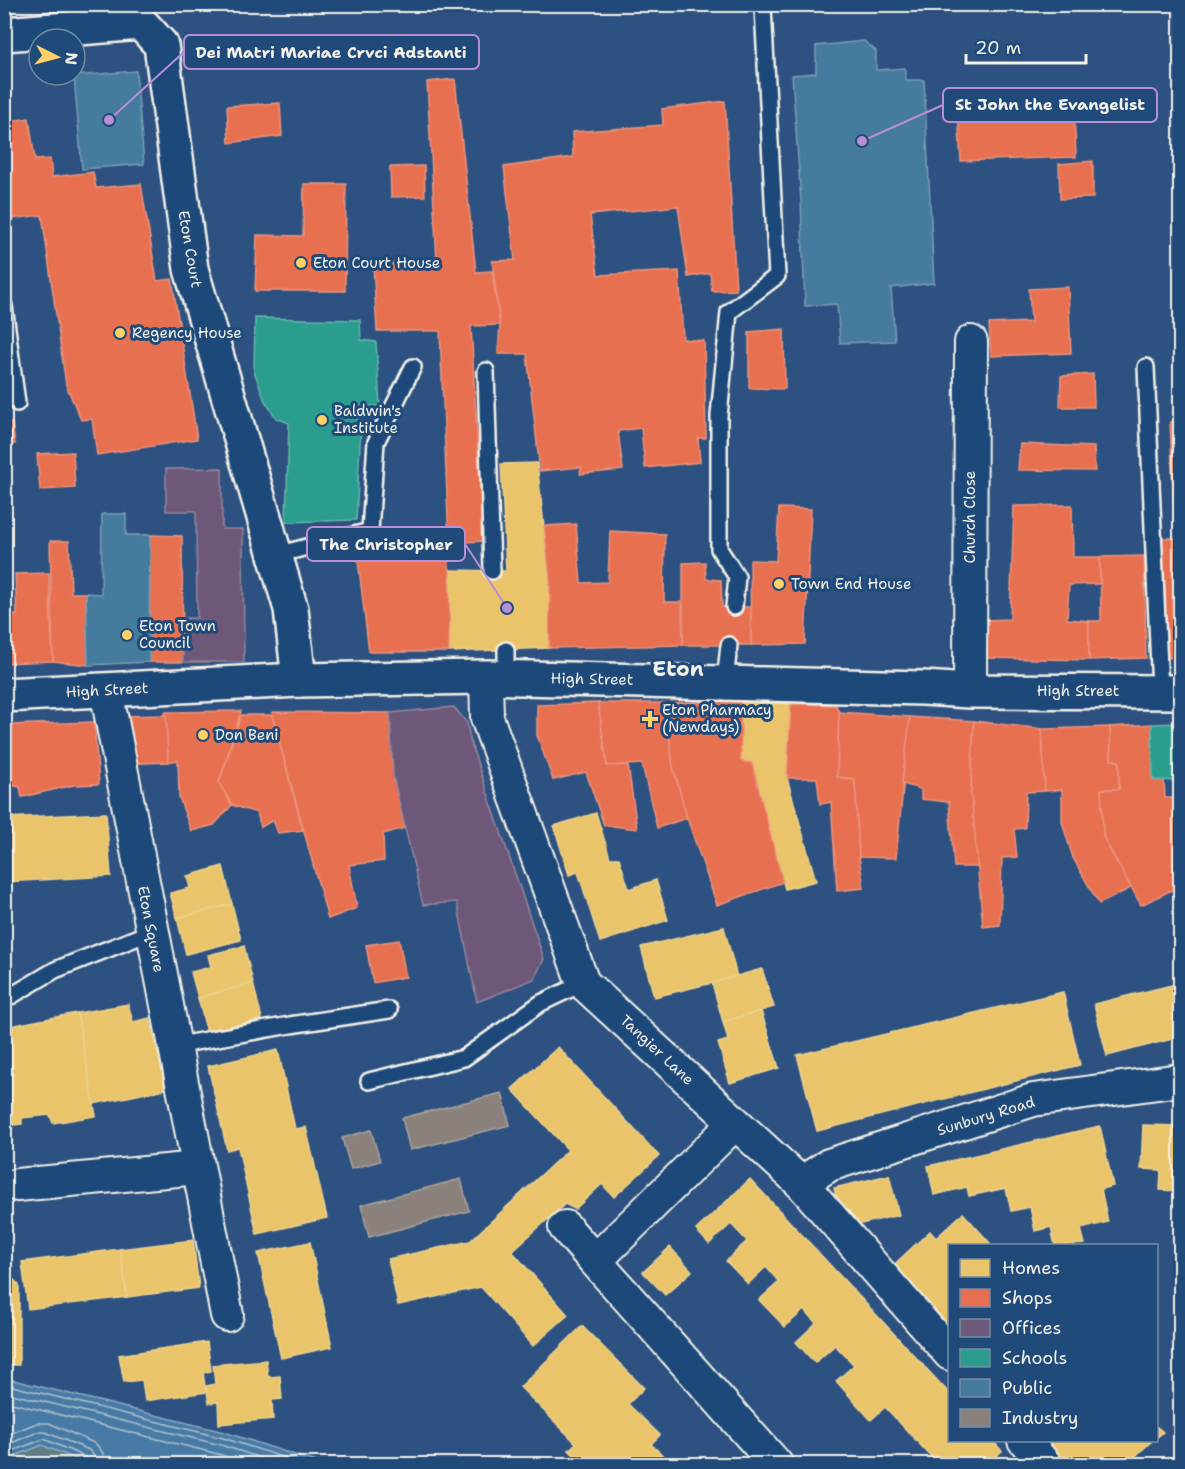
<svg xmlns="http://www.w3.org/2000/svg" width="1185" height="1469" font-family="'Shantell Sans',sans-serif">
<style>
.green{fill:#5e7d82;stroke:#a9b7b5;stroke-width:1.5}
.water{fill:#477aa5;stroke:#8caac0;stroke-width:1.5}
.homes{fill:#e9c46a;stroke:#ecd290;stroke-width:1.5}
.shops{fill:#e76f51;stroke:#eb967e;stroke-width:1.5}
.offices{fill:#6d597a;stroke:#96879b;stroke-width:1.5}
.schools{fill:#2a9d8f;stroke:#67b6aa;stroke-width:1.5}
.public{fill:#457b9d;stroke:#7a9eb4;stroke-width:1.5}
.industry{fill:#8a817c;stroke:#aaa39c;stroke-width:1.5}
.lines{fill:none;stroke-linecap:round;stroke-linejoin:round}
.shore{stroke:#afc1cd;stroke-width:1.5}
.lane-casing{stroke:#f4f1e8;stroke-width:20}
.street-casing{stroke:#f4f1e8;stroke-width:36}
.secondary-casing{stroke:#f4f1e8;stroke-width:38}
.lane{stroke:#1f4a7a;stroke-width:15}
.street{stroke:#1f4a7a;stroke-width:32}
.secondary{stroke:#1f4a7a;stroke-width:33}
.poi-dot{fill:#ffd166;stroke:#1f4a7a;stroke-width:2}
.labels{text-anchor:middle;stroke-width:6;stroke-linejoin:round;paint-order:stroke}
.street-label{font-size:15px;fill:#f4f1e8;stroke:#1f4a7a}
.poi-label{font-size:15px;fill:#f4f1e8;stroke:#1f4a7a;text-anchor:start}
.district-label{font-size:21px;font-weight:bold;fill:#f4f1e8;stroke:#1f4a7a}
.leader{fill:none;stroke:#b88ed4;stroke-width:2}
.callout-dot{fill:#b88ed4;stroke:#1f4a7a;stroke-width:2}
.callout{fill:#1f4a7a;stroke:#b88ed4;stroke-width:2}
.callout-label{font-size:16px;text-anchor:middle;font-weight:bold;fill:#f4f1e8}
</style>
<rect width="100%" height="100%" fill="#2d5180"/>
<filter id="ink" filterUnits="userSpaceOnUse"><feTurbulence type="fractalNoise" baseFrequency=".0167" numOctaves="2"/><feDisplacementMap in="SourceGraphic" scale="12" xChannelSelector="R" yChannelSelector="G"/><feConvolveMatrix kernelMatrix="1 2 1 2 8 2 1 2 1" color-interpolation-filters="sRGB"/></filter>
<g filter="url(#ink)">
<!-- green -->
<path class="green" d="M 42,1445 L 89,1464 L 5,1464 L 5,1460 Z"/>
<!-- water -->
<path class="water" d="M 5,1378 L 224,1432 L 323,1464 L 89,1464 L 42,1445 L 5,1460 Z"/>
<!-- homes -->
<g class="homes">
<path d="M 537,463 L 550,580 L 549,648 L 449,652 L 450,570 L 506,571 L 501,464 Z"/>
<path d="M 741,701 L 791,704 L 787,778 L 816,881 L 785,889 L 752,763 L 741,761 Z"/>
<path d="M 106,813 L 111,876 L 4,882 L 4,818 Z"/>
<path d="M 596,813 L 610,858 L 619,858 L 629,889 L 656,880 L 668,920 L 600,942 L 578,872 L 569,875 L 554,826 Z"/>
<path d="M 223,866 L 232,904 L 177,918 L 170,893 L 190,888 L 187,876 Z"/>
<path d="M 232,904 L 241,940 L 186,954 L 177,918 Z"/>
<path d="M 724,927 L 737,977 L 654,997 L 641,947 Z"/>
<path d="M 244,946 L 253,983 L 198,998 L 191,972 L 211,967 L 208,955 Z"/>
<path d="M 762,969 L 774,1007 L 723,1022 L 712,983 Z"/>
<path d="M 253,983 L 262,1019 L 207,1033 L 198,998 Z"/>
<path d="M 1180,983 L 1180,1037 L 1107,1056 L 1094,1004 Z"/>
<path d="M 1063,992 L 1080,1065 L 817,1131 L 797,1055 Z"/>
<path d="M 128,1004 L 133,1022 L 150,1018 L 166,1089 L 93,1104 L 77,1013 Z"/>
<path d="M 761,1011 L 779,1068 L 730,1083 L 718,1043 L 728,1040 L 723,1022 Z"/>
<path d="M 77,1013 L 96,1116 L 53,1123 L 50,1115 L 22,1118 L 22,1124 L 4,1126 L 4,1027 Z"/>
<path d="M 558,1047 L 659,1156 L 614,1197 L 602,1184 L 575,1209 L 565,1204 L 512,1251 L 568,1315 L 533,1346 L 481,1287 L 398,1305 L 388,1259 L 470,1241 L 568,1150 L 512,1089 Z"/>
<path d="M 278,1050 L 295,1129 L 306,1127 L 327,1218 L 257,1234 L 238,1147 L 227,1150 L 208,1066 Z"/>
<path d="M 1143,1125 L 1180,1126 L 1180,1191 L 1160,1190 L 1161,1170 L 1141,1169 Z"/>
<path d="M 1100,1126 L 1113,1186 L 1101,1189 L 1108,1222 L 1081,1229 L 1085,1244 L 1055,1246 L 1051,1227 L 1035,1231 L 1030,1207 L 1011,1211 L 1006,1188 L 969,1196 L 967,1187 L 934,1195 L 928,1166 Z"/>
<path d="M 889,1175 L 899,1215 L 844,1228 L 834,1188 Z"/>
<path d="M 750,1179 L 950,1394 L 950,1440 L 992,1440 L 1002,1451 L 987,1464 L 938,1464 L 885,1407 L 871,1420 L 836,1381 L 854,1365 L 835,1345 L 815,1363 L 796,1342 L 816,1323 L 804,1310 L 785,1327 L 759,1300 L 779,1282 L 766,1267 L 748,1284 L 726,1261 L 747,1241 L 731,1224 L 709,1244 L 696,1230 Z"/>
<path d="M 963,1213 L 990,1243 L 988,1246 L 950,1246 L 950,1342 L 886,1272 L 930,1231 L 936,1238 Z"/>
<path d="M 193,1240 L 199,1288 L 127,1297 L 120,1249 Z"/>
<path d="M 310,1242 L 332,1347 L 281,1358 L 258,1253 Z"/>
<path d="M 670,1247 L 692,1271 L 665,1295 L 643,1272 Z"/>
<path d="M 120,1249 L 127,1297 L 28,1309 L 22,1262 Z"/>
<path d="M 4,1270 L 19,1285 L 19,1365 L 4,1365 Z"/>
<path d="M 582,1326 L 644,1388 L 628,1404 L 660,1435 L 651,1444 L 672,1464 L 583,1464 L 569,1450 L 576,1443 L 520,1387 Z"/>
<path d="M 207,1342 L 211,1371 L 203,1373 L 206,1392 L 145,1401 L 142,1380 L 124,1382 L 119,1355 Z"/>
<path d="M 266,1360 L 268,1377 L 280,1376 L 282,1399 L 272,1400 L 273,1419 L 219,1424 L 218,1402 L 209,1403 L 206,1386 L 215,1384 L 213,1365 Z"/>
<path d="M 1156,1426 L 1163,1432 L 1156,1438 Z"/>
<path d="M 1039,1440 L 1153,1440 L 1129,1462 L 1131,1464 L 1061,1464 Z"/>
<path d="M 683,1458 L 690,1464 L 677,1464 Z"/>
</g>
<!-- shops -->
<g class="shops">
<path d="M 455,79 L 476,272 L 492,271 L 500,325 L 471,326 L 483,541 L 449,543 L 440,331 L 377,331 L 373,264 L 437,262 L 427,82 Z"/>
<path d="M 725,101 L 736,290 L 712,291 L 710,273 L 688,277 L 678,206 L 590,215 L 598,275 L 679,271 L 683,339 L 704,341 L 706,438 L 698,438 L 700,462 L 645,468 L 641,428 L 618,431 L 623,470 L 580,474 L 581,467 L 540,471 L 527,354 L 498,354 L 500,325 L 492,261 L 515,260 L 504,167 L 573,157 L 572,132 L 663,125 L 662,109 Z"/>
<path d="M 280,103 L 282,136 L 229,143 L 227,106 Z"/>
<path d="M 1074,108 L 1076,157 L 961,161 L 958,112 Z"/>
<path d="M 29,118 L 35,160 L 50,159 L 52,177 L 93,172 L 96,188 L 141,184 L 157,281 L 172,279 L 197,439 L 97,455 L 92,419 L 81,420 L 66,385 L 42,215 L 4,220 L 4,122 Z"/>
<path d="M 1093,161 L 1093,198 L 1060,199 L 1059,164 Z"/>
<path d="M 424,166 L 425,196 L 391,197 L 390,167 Z"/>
<path d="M 304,184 L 346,184 L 345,291 L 255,291 L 257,235 L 303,236 Z"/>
<path d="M 1068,287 L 1071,353 L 991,356 L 989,324 L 1031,322 L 1029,289 Z"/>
<path d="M 784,329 L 785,389 L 749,388 L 749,332 Z"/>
<path d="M 1093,374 L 1094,407 L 1060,407 L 1061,376 Z"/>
<path d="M 4,414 L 6,423 L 12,423 L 15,444 L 5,446 L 7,457 L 4,458 Z"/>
<path d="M 1180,421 L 1180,512 L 1174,512 L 1170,422 Z"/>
<path d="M 1020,444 L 1094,447 L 1095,471 L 1018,470 Z"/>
<path d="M 73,452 L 75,488 L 40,490 L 37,454 Z"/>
<path d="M 1072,505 L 1073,557 L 1100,557 L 1100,584 L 1069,585 L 1067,619 L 1089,621 L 1089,660 L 981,658 L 984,620 L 1010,619 L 1014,506 Z"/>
<path d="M 779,508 L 811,509 L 805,644 L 751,645 L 750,560 L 776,561 Z"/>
<path d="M 576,524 L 581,583 L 608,582 L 610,531 L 665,534 L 664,602 L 682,602 L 683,645 L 549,648 L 550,580 L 544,526 Z"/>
<path d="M 150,535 L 182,536 L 183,662 L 149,662 Z"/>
<path d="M 1162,538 L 1180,538 L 1180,657 L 1164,658 Z"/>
<path d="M 50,541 L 69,541 L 71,593 L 86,593 L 88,665 L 53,661 Z"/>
<path d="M 445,548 L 450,570 L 449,652 L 369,652 L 357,552 Z"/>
<path d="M 1144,556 L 1146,658 L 1089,660 L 1089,621 L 1101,621 L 1100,557 Z"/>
<path d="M 705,562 L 706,579 L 721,580 L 722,607 L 751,607 L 751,645 L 683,645 L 683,563 Z"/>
<path d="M 49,573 L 53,661 L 4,663 L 4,615 L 17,615 L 15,574 Z"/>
<path d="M 741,701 L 741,761 L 752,763 L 783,882 L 717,905 L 687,818 L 673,767 L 665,703 Z"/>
<path d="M 598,703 L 665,703 L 673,767 L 687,818 L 657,828 L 642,764 L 607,766 Z"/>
<path d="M 598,703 L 607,766 L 628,765 L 637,829 L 604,825 L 586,772 L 553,780 L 537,735 L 537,705 Z"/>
<path d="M 791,704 L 836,705 L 839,712 L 837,777 L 855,779 L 859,857 L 864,888 L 837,891 L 831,802 L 820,804 L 817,778 L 787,778 Z"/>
<path d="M 241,711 L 219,783 L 232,805 L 214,825 L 191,831 L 179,797 L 178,760 L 168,762 L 165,712 Z"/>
<path d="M 273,712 L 390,713 L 393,776 L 405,828 L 383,834 L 384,861 L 349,865 L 357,908 L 328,919 L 272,715 Z"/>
<path d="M 839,712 L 910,717 L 896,858 L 859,857 L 855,779 L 837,777 Z"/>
<path d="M 166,715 L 168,762 L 122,764 L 121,716 Z"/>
<path d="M 241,715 L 272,715 L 303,830 L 278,833 L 273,820 L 261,827 L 257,813 L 232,805 L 219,783 Z"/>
<path d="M 910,717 L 974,721 L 971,792 L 978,867 L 954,867 L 949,802 L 921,799 L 921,789 L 902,784 Z"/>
<path d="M 974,721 L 1042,729 L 1045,791 L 1026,792 L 1025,828 L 1014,829 L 1017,857 L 1002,858 L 1000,925 L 983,927 L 971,792 Z"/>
<path d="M 94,722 L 99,784 L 74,785 L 22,797 L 20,787 L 10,785 L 6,725 Z"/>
<path d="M 1152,724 L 1153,780 L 1164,780 L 1165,798 L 1180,798 L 1180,886 L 1141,905 L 1103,837 L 1101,789 L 1119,789 L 1119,761 L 1111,760 L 1110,727 Z"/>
<path d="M 4,725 L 10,785 L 8,806 L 4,806 Z"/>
<path d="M 1110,727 L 1111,760 L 1119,761 L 1119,789 L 1101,789 L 1103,837 L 1131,888 L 1099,904 L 1073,858 L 1062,822 L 1062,790 L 1045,791 L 1042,729 Z"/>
<path d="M 399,940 L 406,977 L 373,983 L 366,945 Z"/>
</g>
<!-- offices -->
<g class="offices">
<path d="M 222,468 L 222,529 L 243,529 L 244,662 L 183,662 L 182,618 L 197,618 L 196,511 L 166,511 L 166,469 Z"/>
<path d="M 454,707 L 467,723 L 471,744 L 544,959 L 534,979 L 477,1002 L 457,902 L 423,905 L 393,776 L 390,713 Z"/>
</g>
<!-- schools -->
<g class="schools">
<path d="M 255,318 L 360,320 L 361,340 L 376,342 L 380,406 L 362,406 L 356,520 L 286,522 L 289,423 L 276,418 L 265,401 L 254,371 Z"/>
<path d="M 1180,723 L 1180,788 L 1178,788 L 1179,781 L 1153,780 L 1152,724 Z"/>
</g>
<!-- public -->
<g class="public">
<path d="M 864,41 L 876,51 L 876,70 L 905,68 L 906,80 L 924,80 L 934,283 L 891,288 L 895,341 L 840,343 L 837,304 L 805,306 L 801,201 L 792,75 L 816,73 L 816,46 Z"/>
<path d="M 136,71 L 144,164 L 82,169 L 74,76 Z"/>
<path d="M 102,514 L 126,514 L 126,535 L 150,535 L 149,662 L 88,665 L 86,593 L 101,594 Z"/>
</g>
<!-- industry -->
<g class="industry">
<path d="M 502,1093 L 510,1125 L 410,1150 L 402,1118 Z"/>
<path d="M 371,1130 L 380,1161 L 351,1169 L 342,1138 Z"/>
<path d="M 461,1179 L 469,1211 L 369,1237 L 361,1205 Z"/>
</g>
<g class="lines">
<!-- shore -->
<g class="shore">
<path d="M 4,1384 L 223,1438 L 304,1464"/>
<path d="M 4,1392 L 221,1445 L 279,1464"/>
<path d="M 4,1401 L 218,1454 L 250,1464"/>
<path d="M 4,1436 L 37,1423 L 49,1423 L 96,1444 L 103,1453 L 105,1464"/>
<path d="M 4,1446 L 38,1432 L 45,1432 L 89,1450 L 95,1457 L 96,1464"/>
<path d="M 4,1454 L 44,1439 L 85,1457 L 89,1464"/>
</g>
<defs>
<g id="lane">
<path d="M 4,306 L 17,403"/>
<path d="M 1146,367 L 1160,691"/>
<path d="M 486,371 L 492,571"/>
<path d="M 276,555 L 370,531 L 376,442 L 413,367"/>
<path d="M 734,607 L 737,577 L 719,549 L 719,416 L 729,312 L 777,276 L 763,7"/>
<path d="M 506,677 L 506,650"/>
<path d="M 725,682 L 729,645"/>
<path d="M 11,996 L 55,970 L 151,932"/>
<path d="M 173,1046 L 290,1025 L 389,1010"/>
<path d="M 369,1081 L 464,1058 L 541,1003 L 583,983"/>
</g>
<g id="street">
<path d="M 486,677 L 487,718 L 583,983 L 801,1183 L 950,1354"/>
<path d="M 106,690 L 227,1315"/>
<path d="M 970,691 L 971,342"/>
<path d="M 735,1123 L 595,1261 L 776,1464"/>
<path d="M 801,1183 L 829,1165 L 1033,1100 L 1180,1080"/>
<path d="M 17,1185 L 198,1168"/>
<path d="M 565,1227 L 595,1261"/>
<path d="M 1024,1440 L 1045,1464"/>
</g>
<g id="secondary">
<path d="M 4,34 L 141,23 L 161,45 L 191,269 L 291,609 L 299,680"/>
<path d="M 4,695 L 299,680 L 486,677 L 923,688 L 970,691 L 1180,692"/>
</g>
</defs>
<!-- lane casing -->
<use href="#lane" class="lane-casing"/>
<!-- street casing -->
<use href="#street" class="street-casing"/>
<!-- secondary casing -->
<use href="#secondary" class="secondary-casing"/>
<!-- lane -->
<use href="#lane" class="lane"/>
<!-- street -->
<use href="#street" class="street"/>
<!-- secondary -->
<use href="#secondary" class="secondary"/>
</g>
</g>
<!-- markers -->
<g class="poi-dot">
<circle cx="301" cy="263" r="6"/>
<circle cx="120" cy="333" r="6"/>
<circle cx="322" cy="420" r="6"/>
<circle cx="779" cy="584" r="6"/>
<circle cx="127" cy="635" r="6"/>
<path d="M647 710h6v6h6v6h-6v6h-6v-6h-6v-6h6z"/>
<circle cx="203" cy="735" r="6"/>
</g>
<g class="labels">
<!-- street labels -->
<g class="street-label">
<text transform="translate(190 249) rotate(80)" y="5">Eton Court</text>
<text transform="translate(970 517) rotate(-90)" y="5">Church Close</text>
<text transform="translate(592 679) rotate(1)" y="5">High Street</text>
<text transform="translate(107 690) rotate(-3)" y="5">High Street</text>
<text x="1078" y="696">High Street</text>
<text transform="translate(151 929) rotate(79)" y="5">Eton Square</text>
<text transform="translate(657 1050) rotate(43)" y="5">Tangier Lane</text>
<text transform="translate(986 1116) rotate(-17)" y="5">Sunbury Road</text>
</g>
<!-- poi labels -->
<g class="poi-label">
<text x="313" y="268">Eton Court House</text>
<text x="132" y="338">Regency House</text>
<text x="334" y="416">Baldwin's<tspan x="334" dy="17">Institute</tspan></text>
<text x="791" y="589">Town End House</text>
<text x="139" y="631">Eton Town<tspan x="139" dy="17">Council</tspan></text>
<text x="662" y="715">Eton Pharmacy<tspan x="662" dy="17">(Newdays)</tspan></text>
<text x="215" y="740">Don Beni</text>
</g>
<!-- district labels -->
<g class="district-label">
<text x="678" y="676">Eton</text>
</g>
</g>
<!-- callouts -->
<path class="leader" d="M109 120L184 52M862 141L943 105M507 608L465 544"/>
<g class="callout-dot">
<circle cx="109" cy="120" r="6"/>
<circle cx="862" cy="141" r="6"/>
<circle cx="507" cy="608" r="6"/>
</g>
<g class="callout">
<rect x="184" y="35" width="295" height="34" rx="6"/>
<rect x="943" y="88" width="214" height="34" rx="6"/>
<rect x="307" y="527" width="158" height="34" rx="6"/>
</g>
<g class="callout-label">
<text x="331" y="58">Dei Matri Mariae Crvci Adstanti</text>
<text x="1050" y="110">St John the Evangelist</text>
<text x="386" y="550">The Christopher</text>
</g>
<!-- margin -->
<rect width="1185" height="1469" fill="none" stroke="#1f4a7a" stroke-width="24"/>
<rect x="12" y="12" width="1161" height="1445" fill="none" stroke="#f4f1e8" stroke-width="2" filter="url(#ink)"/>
<!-- legend -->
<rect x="948" y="1244" width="210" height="198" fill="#1f4a7a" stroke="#748da6" stroke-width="1.5"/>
<rect x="960" y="1259" width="30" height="18" fill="#e9c46a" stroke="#748da6" stroke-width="1.5"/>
<text x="1002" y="1274" font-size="18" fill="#f4f1e8">Homes</text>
<rect x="960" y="1289" width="30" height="18" fill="#e76f51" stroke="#748da6" stroke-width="1.5"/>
<text x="1002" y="1304" font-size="18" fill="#f4f1e8">Shops</text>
<rect x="960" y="1319" width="30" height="18" fill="#6d597a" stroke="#748da6" stroke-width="1.5"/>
<text x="1002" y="1334" font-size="18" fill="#f4f1e8">Offices</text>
<rect x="960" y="1349" width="30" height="18" fill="#2a9d8f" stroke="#748da6" stroke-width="1.5"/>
<text x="1002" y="1364" font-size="18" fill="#f4f1e8">Schools</text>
<rect x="960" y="1379" width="30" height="18" fill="#457b9d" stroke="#748da6" stroke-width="1.5"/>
<text x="1002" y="1394" font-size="18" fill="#f4f1e8">Public</text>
<rect x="960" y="1409" width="30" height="18" fill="#8a817c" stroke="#748da6" stroke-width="1.5"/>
<text x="1002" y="1424" font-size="18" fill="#f4f1e8">Industry</text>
<!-- north arrow -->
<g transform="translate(57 57) rotate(96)"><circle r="28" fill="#1f4a7a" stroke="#748da6" stroke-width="1.5"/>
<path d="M0-4.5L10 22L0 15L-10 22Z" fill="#ffd166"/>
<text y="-9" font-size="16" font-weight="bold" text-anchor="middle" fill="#f4f1e8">N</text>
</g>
<!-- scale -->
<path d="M966 54v9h120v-9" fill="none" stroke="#f4f1e8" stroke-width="3"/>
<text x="975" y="54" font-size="18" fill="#f4f1e8" stroke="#1f4a7a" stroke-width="4.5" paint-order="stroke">20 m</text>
</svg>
